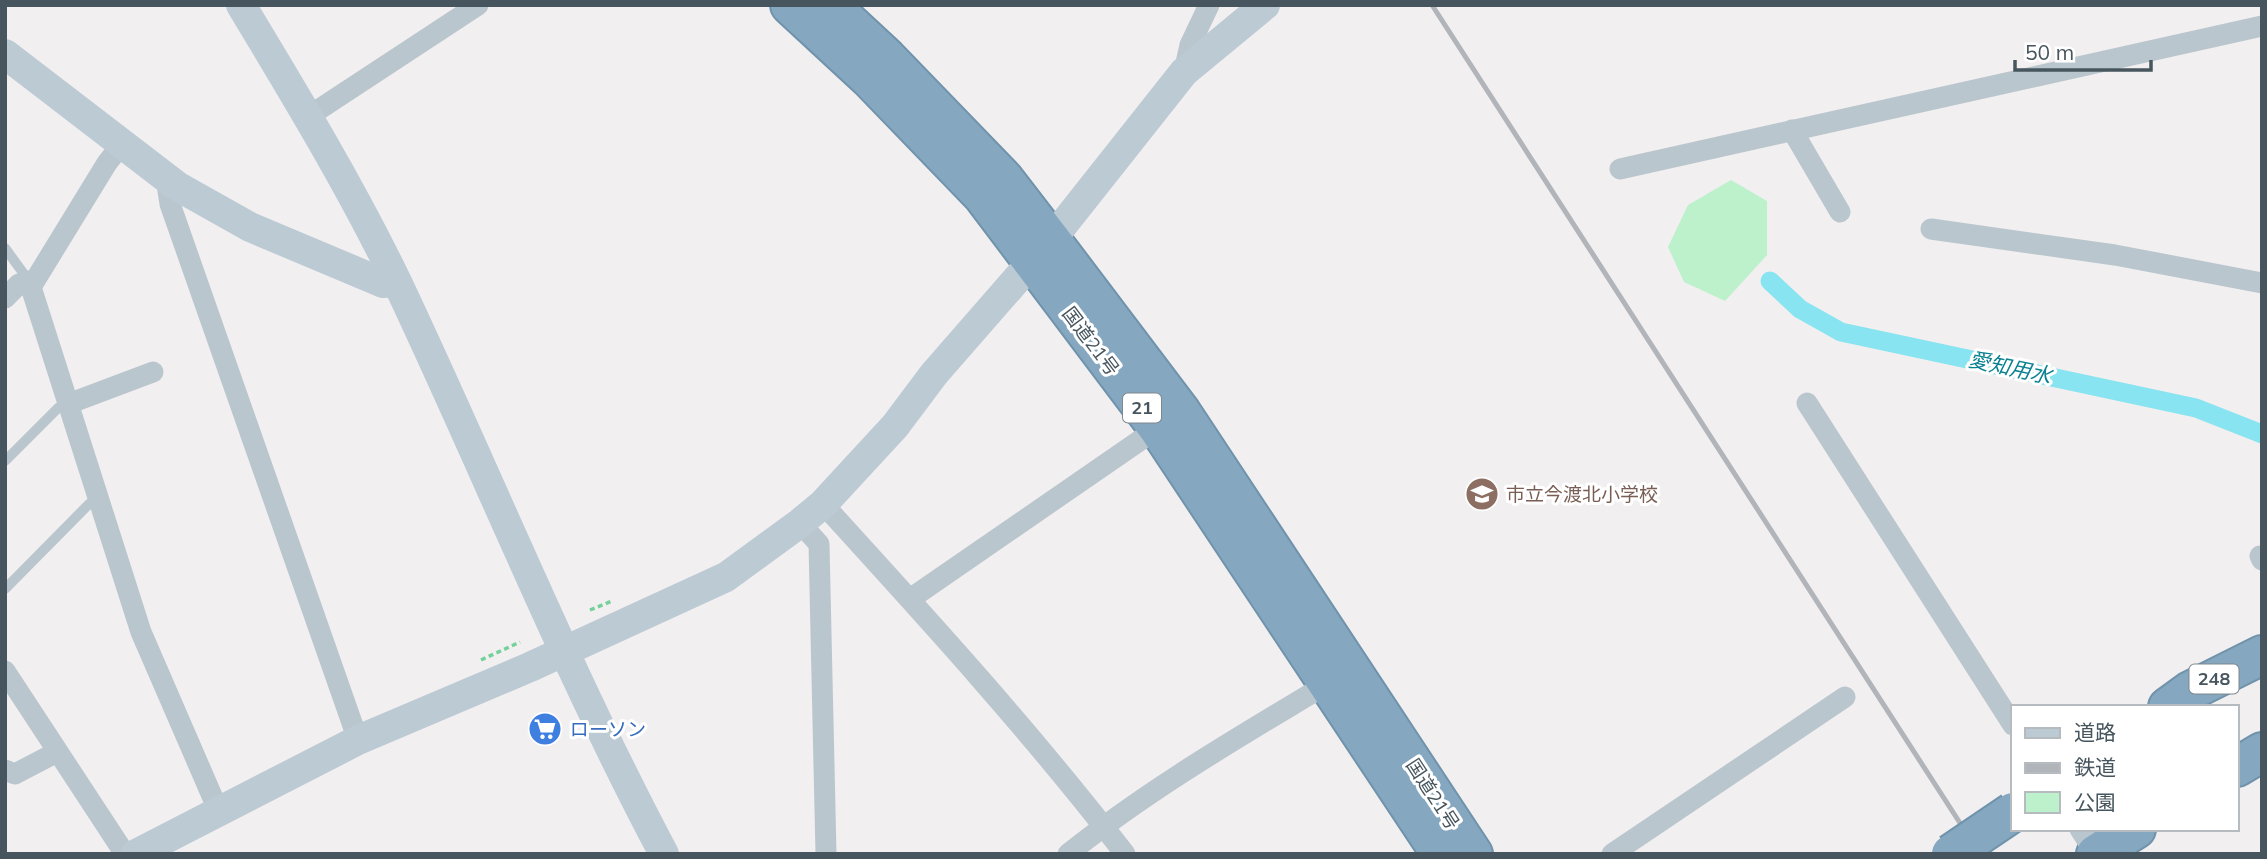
<svg xmlns="http://www.w3.org/2000/svg" width="2267" height="859" font-family="Mulish,'Noto Sans JP',sans-serif">
<style>
.green{fill:#bcf1cc}
.lines{fill:none;stroke-linecap:round;stroke-linejoin:round}
.canal{stroke:#88e4f0;stroke-width:19}
.highway-casing{stroke:#7093ac;stroke-width:42}
.path{stroke:#73d199;stroke-width:3.5;stroke-dasharray:5 3.5;stroke-linecap:butt}
.lane{stroke:#bac6cd;stroke-width:10}
.street{stroke:#bac6cd;stroke-width:21}
.secondary{stroke:#bccad4;stroke-width:30}
.highway{stroke:#85a7c0;stroke-width:38}
.rail{stroke:#b1b5ba;stroke-width:5}
.highway-bridge-casing{stroke:#7093ac;stroke-width:42;stroke-linecap:butt}
.highway-bridge{stroke:#85a7c0;stroke-width:38}
.labels{text-anchor:middle;stroke-width:6;stroke-linejoin:round;paint-order:stroke}
.shield{fill:#fff;stroke:#7e888e;stroke-width:2}
.shield-label{font-size:18px;font-weight:bold;fill:#47555e}
.street-label{font-size:19px;fill:#47555e;stroke:#fff}
.education-label{font-size:19px;fill:#785e54;stroke:#fff;text-anchor:start}
.shop-label{font-size:19px;fill:#366cbe;stroke:#fff;text-anchor:start}
.water-label{font-size:21px;font-style:italic;fill:#098191;stroke:#fff}
</style>
<rect width="100%" height="100%" fill="#f2eff0"/>
<!-- green -->
<path class="green" d="M 1731,180 L 1767,201 L 1767,255 L 1725,301 L 1684,282 L 1668,247 L 1688,205 Z"/>
<g class="lines">
<!-- canal -->
<path class="canal" d="M 1770,281 L 1800,309 L 1841,332 L 2196,408 L 2262,434"/>
<defs>
<g id="highway">
<path d="M 790,5 L 869,78 L 983,196 L 1158,428 L 1441,854"/>
<path d="M 830,5 L 887,58 L 1004,179 L 1051,240 L 1181,412 L 1473,854"/>
<path d="M 2168,707 L 2190,691 L 2262,655"/>
<path d="M 2237,767 L 2262,752"/>
<path d="M 2096,854 L 2136,829"/>
</g>
</defs>
<!-- highway casing -->
<use href="#highway" class="highway-casing"/>
<!-- path -->
<g class="path">
<path d="M 590,610 L 612,601"/>
<path d="M 481,660 L 520,642"/>
</g>
<!-- lane -->
<g class="lane">
<path d="M 5,248 L 29,281"/>
<path d="M 5,461 L 58,408 L 68,404"/>
<path d="M 5,589 L 89,504 L 97,501"/>
</g>
<!-- street -->
<g class="street">
<path d="M 1184,72 L 1190,45 L 1209,5"/>
<path d="M 309,116 L 478,5"/>
<path d="M 1792,130 L 1840,212"/>
<path d="M 1620,169 L 2262,26"/>
<path d="M 166,178 L 170,204 L 358,740"/>
<path d="M 1931,229 L 2115,255 L 2262,283"/>
<path d="M 31,287 L 107,163 L 122,144"/>
<path d="M 5,298 L 19,284 L 29,281 L 141,632 L 219,812"/>
<path d="M 1807,403 L 2013,725"/>
<path d="M 68,404 L 153,372"/>
<path d="M 823,504 C 927,618 1031,732 1125,854"/>
<path d="M 800,523 L 819,544 L 826,854"/>
<path d="M 2260,556 L 2262,560"/>
<path d="M 910,599 L 1158,428"/>
<path d="M 5,671 L 125,854"/>
<path d="M 5,770 L 15,774 L 57,752"/>
<path d="M 2080,829 L 2096,854"/>
<path d="M 1068,854 C 1149,789 1239,737 1327,684"/>
<path d="M 1612,854 L 1845,697"/>
</g>
<!-- secondary -->
<g class="secondary">
<path d="M 241,5 C 296,96 351,187 397,282 C 487,472 565,668 664,854"/>
<path d="M 5,54 L 177,186 L 250,227 L 383,283 L 396,282"/>
<path d="M 136,854 L 358,740 L 530,667 L 726,577 L 800,523 L 823,504 L 895,426 L 934,374 L 1051,240 L 1184,72 L 1265,5"/>
</g>
<!-- highway -->
<use href="#highway" class="highway"/>
<!-- rail -->
<path class="rail" d="M 1432,5 L 1980,854"/>
<defs>
<path id="highway-bridge" d="M 1951,854 L 2013,812"/>
</defs>
<!-- highway-bridge casing -->
<use href="#highway-bridge" class="highway-bridge-casing"/>
<!-- highway-bridge -->
<use href="#highway-bridge" class="highway-bridge"/>
</g>
<!-- icons -->
<defs>
<symbol id="school-disc" viewBox="-11 -11 22 22"><circle r="9.5" fill="#8d6e63" stroke="#fff"/><path d="M0-5L7-2L0 1L-7-2ZM-4 1L0 2.5L4 1V4Q0 6-4 4Z" fill="#fff"/></symbol>
<symbol id="supermarket-disc" viewBox="-11 -11 22 22"><circle r="9.5" fill="#3f7fe0" stroke="#fff"/><path d="M-6-5.5h2.5l.6 2H6L4.5 2H-2.5L-4.4-4H-6ZM-1.5 3.2a1.3 1.3 0 1 0 .1 0ZM3 3.2a1.3 1.3 0 1 0 .1 0Z" fill="#fff"/></symbol>
</defs>
<g fill-rule="evenodd">
<use href="#school-disc" x="1463" y="475" width="38" height="38"/>
<use href="#supermarket-disc" x="526" y="710" width="38" height="38"/>
</g>
<g class="labels">
<!-- shield labels -->
<g class="shield">
<rect x="1123" y="393.5" width="38" height="29" rx="5"/>
<rect x="2189.5" y="664.5" width="49" height="29" rx="5"/>
</g>
<g class="shield-label">
<text x="1142" y="414">21</text>
<text x="2214" y="685">248</text>
</g>
<!-- street labels -->
<g class="street-label">
<text transform="translate(1091 341) rotate(53)" y="7">国道21号</text>
<text transform="translate(1433 794) rotate(57)" y="7">国道21号</text>
</g>
<!-- education labels -->
<g class="education-label">
<text x="1506" y="501">市立今渡北小学校</text>
</g>
<!-- shop labels -->
<g class="shop-label">
<text x="570" y="736">ローソン</text>
</g>
<!-- water labels -->
<g class="water-label">
<text transform="translate(2010 368) rotate(12)" y="7">愛知用水</text>
</g>
</g>
<!-- border -->
<rect width="2267" height="859" fill="none" stroke="#47555e" stroke-width="14"/>
<!-- legend -->
<rect x="2011" y="705" width="228" height="126" fill="#ffffff" stroke="#b5bbbf" stroke-width="2"/>
<rect x="2025" y="728" width="35" height="10" fill="#bccad4" stroke="#b5bbbf" stroke-width="2"/>
<text x="2074" y="740" font-size="21" fill="#47555e">道路</text>
<rect x="2025" y="763" width="35" height="10" fill="#b1b5ba" stroke="#b5bbbf" stroke-width="2"/>
<text x="2074" y="775" font-size="21" fill="#47555e">鉄道</text>
<rect x="2025" y="792" width="35" height="21" fill="#bcf1cc" stroke="#b5bbbf" stroke-width="2"/>
<text x="2074" y="810" font-size="21" fill="#47555e">公園</text>
<!-- scale -->
<path d="M2015 60v10h136v-10" fill="none" stroke="#47555e" stroke-width="3.5"/>
<text x="2025" y="60" font-size="21" fill="#47555e" stroke="#ffffff" stroke-width="5" paint-order="stroke">50 m</text>
</svg>
